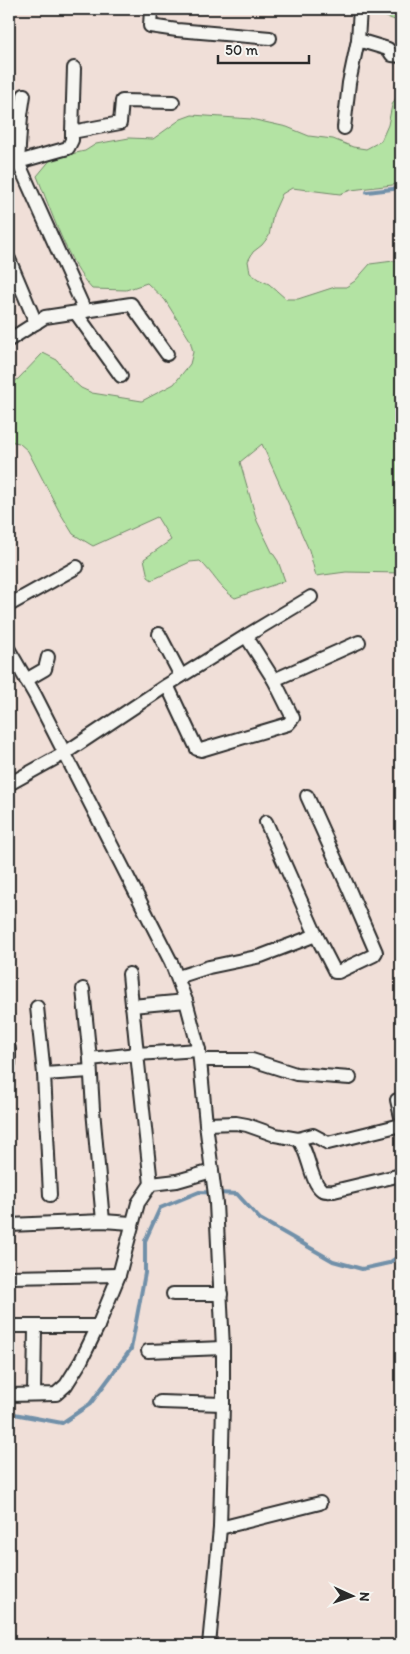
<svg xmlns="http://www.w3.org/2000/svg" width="410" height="1654" font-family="Itim,sans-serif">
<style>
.green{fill:#b3e3a3;stroke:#6f8767}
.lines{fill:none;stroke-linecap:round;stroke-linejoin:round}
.stream{stroke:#7190a9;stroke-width:4}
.minor-casing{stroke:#2b2b2b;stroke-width:16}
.minor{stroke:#f6f6f2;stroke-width:12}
</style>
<rect width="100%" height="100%" fill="#f0dfd8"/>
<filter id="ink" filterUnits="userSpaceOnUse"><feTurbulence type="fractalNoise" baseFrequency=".02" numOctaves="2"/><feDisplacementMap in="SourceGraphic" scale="10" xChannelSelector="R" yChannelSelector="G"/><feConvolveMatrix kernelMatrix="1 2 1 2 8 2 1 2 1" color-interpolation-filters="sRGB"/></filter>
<g filter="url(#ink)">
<!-- green -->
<g class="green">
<path d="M 377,9 L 401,9 L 401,24 C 395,18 384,18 377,12 Z"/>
<path d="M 401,89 L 401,184 L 351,190 L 340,194 L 292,188 L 282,194 L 273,214 L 269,236 L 262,245 L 253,252 L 248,261 L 250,273 L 258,279 L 269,284 L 286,299 L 298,299 L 335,287 L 346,287 L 355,281 L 370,264 L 401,260 L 401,573 L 346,572 L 316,576 L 309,550 L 262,444 L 240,462 L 257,521 L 272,552 L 278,561 L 285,581 L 235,598 C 220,589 213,573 200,561 L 190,562 L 152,580 L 148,577 L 144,559 L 171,540 L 157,517 L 93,546 L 73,534 L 59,511 L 28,451 L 19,443 L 9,441 L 9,385 L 18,379 L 43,353 L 57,360 L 72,380 L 81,388 L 92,393 L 142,401 L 174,384 L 190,364 L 193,352 L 190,340 L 165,300 L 147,283 L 126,290 L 92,289 C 69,265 50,208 37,176 L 52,158 L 85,151 L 96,144 L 129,138 L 153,139 L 181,119 L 192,115 L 251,119 L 287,127 L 309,136 L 333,139 L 353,147 L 366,149 L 381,141 L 388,125 L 392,105 Z"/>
</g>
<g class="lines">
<!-- stream -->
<g class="stream">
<path d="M 367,192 L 401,188"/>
<path d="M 9,1413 L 62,1423 L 90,1404 L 131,1349 L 145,1273 L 145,1241 L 160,1208 L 199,1192 L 237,1194 L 260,1219 L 333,1261 L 362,1269 L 389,1263 L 401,1255"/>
</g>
<defs>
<g id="minor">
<path d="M 151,9 L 150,26 L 177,30 L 270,38"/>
<path d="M 358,40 L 360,9"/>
<path d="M 9,114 L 21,115 L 18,162 L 9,161"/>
<path d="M 21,115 L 24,95"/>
<path d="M 344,128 L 349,83 L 358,40 L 388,49 L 392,55 L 401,56"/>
<path d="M 72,132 L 74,68"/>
<path d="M 9,259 L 36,323"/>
<path d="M 85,311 L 18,162 L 68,148 L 72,140 L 72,132 L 120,123 L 122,101 L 173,102"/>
<path d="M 76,313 L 121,376"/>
<path d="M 9,340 L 45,317 L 131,304 L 167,354"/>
<path d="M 9,605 L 77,567"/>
<path d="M 159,634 L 181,676"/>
<path d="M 246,636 L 311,597"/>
<path d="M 9,650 L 35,695 L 171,962 L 186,1001 L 199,1050 L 206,1124 L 216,1203 L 223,1348 L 223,1404 L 220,1528 L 209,1645"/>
<path d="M 26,680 L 45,669 L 48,657"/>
<path d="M 274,680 L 359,642"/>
<path d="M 9,784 L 65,753 L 167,685 L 246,636 L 274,680 L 293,718 L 288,724 L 201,750 L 197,749 L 167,685"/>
<path d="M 307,796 L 348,887 L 376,952 L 374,955 L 338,972 L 335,972 L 316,935"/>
<path d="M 129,974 L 137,1054 L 199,1050"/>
<path d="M 178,977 L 209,967 L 261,956 L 316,935 L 266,822"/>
<path d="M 83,989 L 90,1059"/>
<path d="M 132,1006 L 186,1001"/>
<path d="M 37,1007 L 44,1074"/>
<path d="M 9,1049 L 9,1063"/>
<path d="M 201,1060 L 252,1060 L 296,1074 L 350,1078"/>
<path d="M 397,1100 L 401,1117"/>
<path d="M 206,1124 L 236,1123 L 247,1125 L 275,1135 L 298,1139 L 313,1135 L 328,1143 L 401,1125"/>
<path d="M 298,1139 C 309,1151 310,1182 322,1190 C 326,1192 330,1191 334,1191 L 401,1175"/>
<path d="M 50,1195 L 44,1074 L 90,1071"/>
<path d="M 103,1221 L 93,1110 L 90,1059 L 137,1054 L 151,1184"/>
<path d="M 9,1225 L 103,1221 L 131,1223"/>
<path d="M 9,1277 L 119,1275"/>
<path d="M 173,1294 L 221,1294"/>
<path d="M 9,1326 L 98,1326"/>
<path d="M 148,1351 L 223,1348"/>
<path d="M 34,1394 L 35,1327"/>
<path d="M 9,1395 L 56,1394 L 66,1385 L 81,1361 L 98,1326 L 119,1275 L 138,1203 L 151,1184 L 177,1181 L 212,1171"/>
<path d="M 160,1402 L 223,1404"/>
<path d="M 220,1528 L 320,1503"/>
</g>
</defs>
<!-- minor casing -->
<use href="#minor" class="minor-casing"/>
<!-- minor -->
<use href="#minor" class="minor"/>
</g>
</g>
<!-- margin -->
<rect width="410" height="1654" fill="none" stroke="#f6f6f2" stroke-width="30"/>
<rect x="15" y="15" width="380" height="1624" fill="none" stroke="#2b2b2b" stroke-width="2" filter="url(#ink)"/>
<!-- north arrow -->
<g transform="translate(352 1596) rotate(93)" stroke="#f6f6f2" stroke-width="4" paint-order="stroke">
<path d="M0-4L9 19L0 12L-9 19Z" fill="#2b2b2b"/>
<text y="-8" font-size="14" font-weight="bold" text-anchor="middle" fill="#2b2b2b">N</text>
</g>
<!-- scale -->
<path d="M218 55v8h91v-8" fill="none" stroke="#2b2b2b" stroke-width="2.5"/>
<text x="225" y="55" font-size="15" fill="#2b2b2b" stroke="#f6f6f2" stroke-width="4" paint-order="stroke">50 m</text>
</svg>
